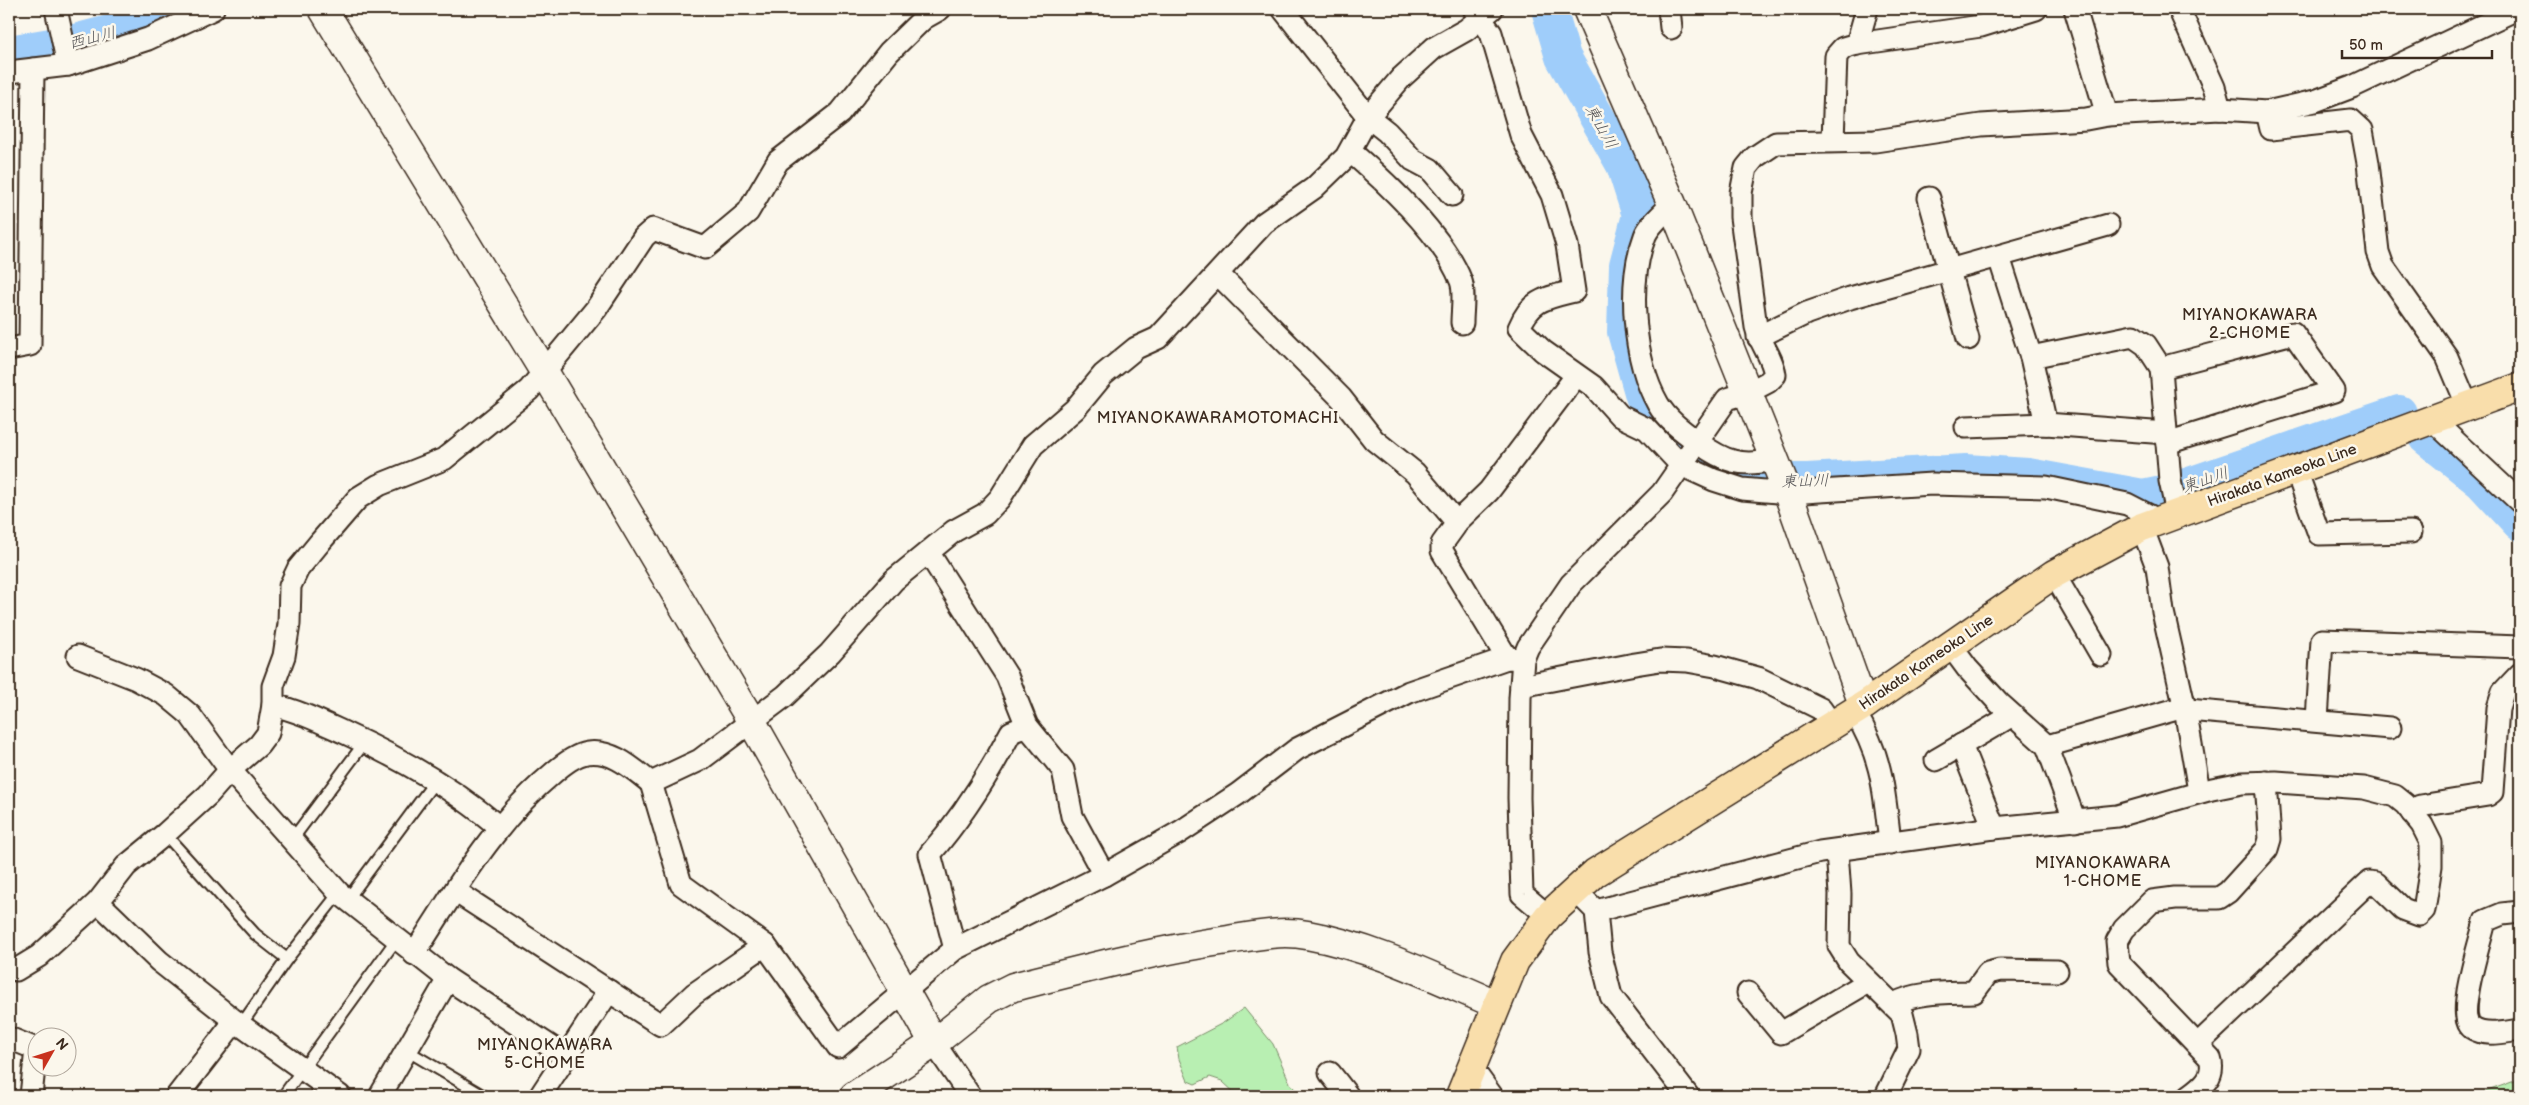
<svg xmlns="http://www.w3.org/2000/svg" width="2529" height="1105" font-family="'Balsamiq Sans','Klee One',sans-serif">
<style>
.green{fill:#b8efb2;stroke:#7a8c68}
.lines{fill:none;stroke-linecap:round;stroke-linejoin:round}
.river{stroke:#9fcdfa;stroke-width:36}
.lane-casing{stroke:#3b2a1e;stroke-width:14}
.street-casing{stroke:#3b2a1e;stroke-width:25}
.secondary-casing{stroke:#3b2a1e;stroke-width:31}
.primary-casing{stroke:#3b2a1e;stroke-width:31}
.lane{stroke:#fbf7ec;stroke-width:10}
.street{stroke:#fbf7ec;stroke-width:21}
.secondary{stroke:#fbf7ec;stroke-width:28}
.primary{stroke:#f9deab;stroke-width:28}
.labels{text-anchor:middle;stroke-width:5;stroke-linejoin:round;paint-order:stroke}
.street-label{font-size:15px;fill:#3b2a1e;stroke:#fbf7ec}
.water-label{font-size:16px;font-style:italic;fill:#545355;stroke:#fbf7ec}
.neighbourhood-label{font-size:16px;letter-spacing:1px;fill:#3b2a1e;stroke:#fbf7ec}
</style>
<rect width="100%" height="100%" fill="#fbf7ec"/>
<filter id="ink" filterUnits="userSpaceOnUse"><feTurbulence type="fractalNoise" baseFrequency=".02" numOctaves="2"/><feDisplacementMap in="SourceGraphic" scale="10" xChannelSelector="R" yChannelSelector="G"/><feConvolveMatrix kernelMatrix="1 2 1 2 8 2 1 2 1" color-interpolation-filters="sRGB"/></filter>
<g filter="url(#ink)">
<!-- green -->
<g class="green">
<path d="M 1244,1008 L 1273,1044 L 1290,1083 L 1300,1096 L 1238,1096 L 1222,1081 L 1210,1077 L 1195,1084 L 1188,1081 L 1179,1059 L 1177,1047 L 1223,1023 Z"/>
<path d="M 2520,1079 L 2520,1096 L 2474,1096 Z"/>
</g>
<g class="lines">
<!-- river -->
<g class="river">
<path d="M 1549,9 L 1563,57 L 1624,165 L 1640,215 L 1627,265 L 1625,332 L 1643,396 L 1670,437 L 1701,463 L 1740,481 L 1807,481 L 1966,472 L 2028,476 L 2143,497 L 2172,491 L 2399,413"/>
<path d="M 9,53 L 75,42 L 144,24 L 171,9"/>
<path d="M 2426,437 L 2482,482 L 2520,523"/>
</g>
<defs>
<g id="lane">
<path d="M 165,834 L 255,934 L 287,959"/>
<path d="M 291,841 L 365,742"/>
<path d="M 347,900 L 436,780"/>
<path d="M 241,1025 L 287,959 L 339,893"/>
<path d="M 406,1050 L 484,1096"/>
<path d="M 283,1096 L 396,940"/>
</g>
<g id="street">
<path d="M 56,9 L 68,65"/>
<path d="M 1283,9 L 1368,117 L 1387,132 L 1413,160 L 1430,169 L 1452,195"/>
<path d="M 1474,9 L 1491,33 L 1521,135 L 1552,195 L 1567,245 L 1574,291 C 1546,298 1531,299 1519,328 L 1543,351 L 1594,387 L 1620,416 L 1647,429 L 1681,465 L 1714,480 L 1742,489 L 1788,493 L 1932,484 L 2046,487 L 2127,504 L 2158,520"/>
<path d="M 1669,9 L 1671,28"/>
<path d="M 2075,9 L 2107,115"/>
<path d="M 2179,9 L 2214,87 L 2220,109"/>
<path d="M 1857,44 L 1981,26 L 2036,9"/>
<path d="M 9,72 L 68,65 L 148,39 L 213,9"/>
<path d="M 2267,112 L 2271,129 L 2351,120 L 2362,130 L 2368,163 L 2378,252 L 2383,266 L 2447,357 L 2468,407"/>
<path d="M 1833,141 L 1836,56 L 1843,48 L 1857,44 L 1867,9"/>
<path d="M 1350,151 C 1387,183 1443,235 1461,281 C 1465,292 1462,311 1462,323"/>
<path d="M 1929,198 L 1968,339"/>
<path d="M 1672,204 C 1664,213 1649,225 1645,236 C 1627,283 1633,360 1658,404 C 1667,420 1684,432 1699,443 C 1725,462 1741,467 1773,460"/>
<path d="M 1999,257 L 2031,357 L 2046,424"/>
<path d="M 1219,275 L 1341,398 L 1374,440 L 1415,473 L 1454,519 L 1455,526 L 1442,544 L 1442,551 L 1507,658"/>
<path d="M 1758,337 L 1807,313 L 1850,298 L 2108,225"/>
<path d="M 9,349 L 30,345 L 33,69"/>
<path d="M 2031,357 L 2133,336 L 2146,345 L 2161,368 L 2170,481 L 2177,513"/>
<path d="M 2161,368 L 2293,333 L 2334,391 L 2167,443"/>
<path d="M 2435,418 L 2441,428 L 2520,502"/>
<path d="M 1966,427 L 2046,424 L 2166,433"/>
<path d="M 2296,470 L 2319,534 L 2411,532"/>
<path d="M 1456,523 L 1489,491 L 1576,376"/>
<path d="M 2142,527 L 2157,567 L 2163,612 L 2185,709 L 2199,791"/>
<path d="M 928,552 L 1007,676 L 1027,726 L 1063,770 L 1072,816 L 1104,875"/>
<path d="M 2054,574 L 2101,655"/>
<path d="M 1950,645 L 1967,668 L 1999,703 L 2047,746 L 2075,821"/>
<path d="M 78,656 L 136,679 L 166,695 L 190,715 L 230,770 L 339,893 L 448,979 L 565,1056"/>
<path d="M 1521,686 L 1635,664 L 1660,660 L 1687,661 L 1715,666 L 1758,678 L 1821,709 L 1832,725"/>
<path d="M 273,705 C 299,711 321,722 345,733 C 400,758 452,787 499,827"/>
<path d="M 1854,711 C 1883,758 1884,790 1890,843"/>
<path d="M 2317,720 L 2322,640 L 2520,647"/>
<path d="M 1961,745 L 1994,828"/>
<path d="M 2047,746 L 2177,709 L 2390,728"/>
<path d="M 1936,760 L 2011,716"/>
<path d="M 2412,813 L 2420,806 L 2488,795 L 2492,792 L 2498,708 L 2503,692 L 2520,674"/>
<path d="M 1837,851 L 1840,894 L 1839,946 L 1849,962 L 1902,1014 L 1907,1034 L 1909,1049 L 1886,1096"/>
<path d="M 455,891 L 661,1025 L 694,994 L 765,945 L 681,884 L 651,783"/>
<path d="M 1586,901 L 1596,911 L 1600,952 L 1611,996 L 1688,1096"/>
<path d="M 98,902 L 159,961 L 235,1021 L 340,1096"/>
<path d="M 1596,911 L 1820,852 L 1994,828 L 2117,816 L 2212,789 L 2242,783 L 2276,782 L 2364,788 L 2395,796 L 2405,804 L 2422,825 L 2431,843 L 2431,866 L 2424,910 L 2419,915 L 2403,909 L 2376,883 L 2369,882 L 2198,1044"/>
<path d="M 2520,912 L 2502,914 L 2485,921 C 2481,940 2455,1016 2472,1028 C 2485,1037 2505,1032 2520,1030"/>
<path d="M 1548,916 L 1522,894 L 1519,798 L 1520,698 L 1523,659 L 1528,647 L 1571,584 L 1662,493 L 1727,399 L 1747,393 L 1768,382 L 1775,375 C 1773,357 1760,344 1756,327 L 1741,217 L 1741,193 L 1746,168 L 1755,157 L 1776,143 L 1875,141 L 1981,125 L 2086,119 L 2107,115 L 2220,109 L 2267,112 L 2315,101 L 2352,87 L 2517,9"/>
<path d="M 765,945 L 838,1047 L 955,949 L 1104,875 L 1180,832 L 1238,794 L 1297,749 L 1409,692 L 1507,658 L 1523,659"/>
<path d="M 955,949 L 930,854 C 963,816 988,776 1011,732 L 1027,726"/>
<path d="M 414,954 C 455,891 493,823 552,774 C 561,766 575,755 587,753 C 612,749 633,769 651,783 L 700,760 L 785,696 L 830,653 L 894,580 L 954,531 L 985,514 L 1000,498 L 1033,445 L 1075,409 L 1103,375 L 1136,348 L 1158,338 L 1264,223 L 1314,188 L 1346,157 L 1368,117 L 1401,78 L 1434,48 L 1466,30 L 1492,9"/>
<path d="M 9,968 L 16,970 L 39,956 L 98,902 L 126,866 L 165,834 L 208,795 L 230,770 L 259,745 L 268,733 L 273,705 L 273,686 L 284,656 L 289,624 L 290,586 L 298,569 L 321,541 L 358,498 L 379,485 L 444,459 L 529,390 L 596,309 L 644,237 L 653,229 L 705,248 L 748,212 L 778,161 L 840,113 L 889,52 L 924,18 L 940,9"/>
<path d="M 1748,993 L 1781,1033 L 1868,982"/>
<path d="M 1894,1004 C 1918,991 1947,993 1974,992 L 1988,973 L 2000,970 L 2057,971"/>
<path d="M 9,1038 L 36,1049 L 31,1096"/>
<path d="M 934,1043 L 970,1096"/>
<path d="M 1471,1067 L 1492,1096"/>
<path d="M 1330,1073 L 1348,1096"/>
<path d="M 177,1096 L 235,1021"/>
<path d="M 380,1096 L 448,979"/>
<path d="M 540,1096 L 609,991"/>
<path d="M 2189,1096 C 2203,1086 2216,1076 2210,1058 L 2119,963 L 2117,941 L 2124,929 L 2152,901 L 2175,898 L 2219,898 L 2228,892 L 2267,849 L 2270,839 L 2266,782"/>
</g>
<g id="secondary">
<path d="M 323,9 L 545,373 L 752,722 L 934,1043"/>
<path d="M 1587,9 L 1672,204 L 1788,493 L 1859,693 L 1866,704"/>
<path d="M 854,1096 L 934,1043 L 989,999 L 1013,987 C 1084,969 1156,950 1228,940 C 1253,936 1282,930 1307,935 C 1373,947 1435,978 1496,1004"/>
</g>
<path id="primary" d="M 1460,1096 L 1515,961 L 1548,916 L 1595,873 L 1866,704 L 2054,574 L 2142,527 L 2520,387"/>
</defs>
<!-- lane casing -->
<use href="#lane" class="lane-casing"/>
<!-- street casing -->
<use href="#street" class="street-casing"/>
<!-- secondary casing -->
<use href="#secondary" class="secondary-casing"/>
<!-- primary casing -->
<use href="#primary" class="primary-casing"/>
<!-- lane -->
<use href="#lane" class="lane"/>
<!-- street -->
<use href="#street" class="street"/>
<!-- secondary -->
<use href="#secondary" class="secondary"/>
<!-- primary -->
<use href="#primary" class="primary"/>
</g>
</g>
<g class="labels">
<!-- street labels -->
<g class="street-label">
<text transform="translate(2282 475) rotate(-20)" y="5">Hirakata Kameoka Line</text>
<text transform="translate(1926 662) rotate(-34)" y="5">Hirakata Kameoka Line</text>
</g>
<!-- water labels -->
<g class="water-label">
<text transform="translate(92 37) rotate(-14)" y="6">西山川</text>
<text transform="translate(1602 126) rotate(61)" y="6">東山川</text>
<text transform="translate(2205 479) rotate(-19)" y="6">東山川</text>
<text transform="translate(1805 480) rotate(-2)" y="6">東山川</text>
</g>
<!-- neighbourhood labels -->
<g class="neighbourhood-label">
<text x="2250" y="320">MIYANOKAWARA<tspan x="2250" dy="18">2-CHOME</tspan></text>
<text x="1218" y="423">MIYANOKAWARAMOTOMACHI</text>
<text x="2103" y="868">MIYANOKAWARA<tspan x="2103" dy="18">1-CHOME</tspan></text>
<text x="545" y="1050">MIYANOKAWARA<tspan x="545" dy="18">5-CHOME</tspan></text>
</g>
</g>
<!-- margin -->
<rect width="2529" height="1105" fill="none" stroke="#fbf7ec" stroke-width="30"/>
<rect x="15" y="15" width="2499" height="1075" fill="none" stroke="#3b2a1e" stroke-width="2" filter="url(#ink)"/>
<!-- north arrow -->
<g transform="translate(52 1052) rotate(51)"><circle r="24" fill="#fbf7ec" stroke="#aea59a"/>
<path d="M0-4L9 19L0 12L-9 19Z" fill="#c8321e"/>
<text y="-8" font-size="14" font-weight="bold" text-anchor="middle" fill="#3b2a1e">N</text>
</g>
<!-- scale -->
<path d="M2342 50v8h150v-8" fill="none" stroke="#3b2a1e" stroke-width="2.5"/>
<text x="2349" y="50" font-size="15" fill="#3b2a1e" stroke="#fbf7ec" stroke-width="4" paint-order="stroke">50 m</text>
</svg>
